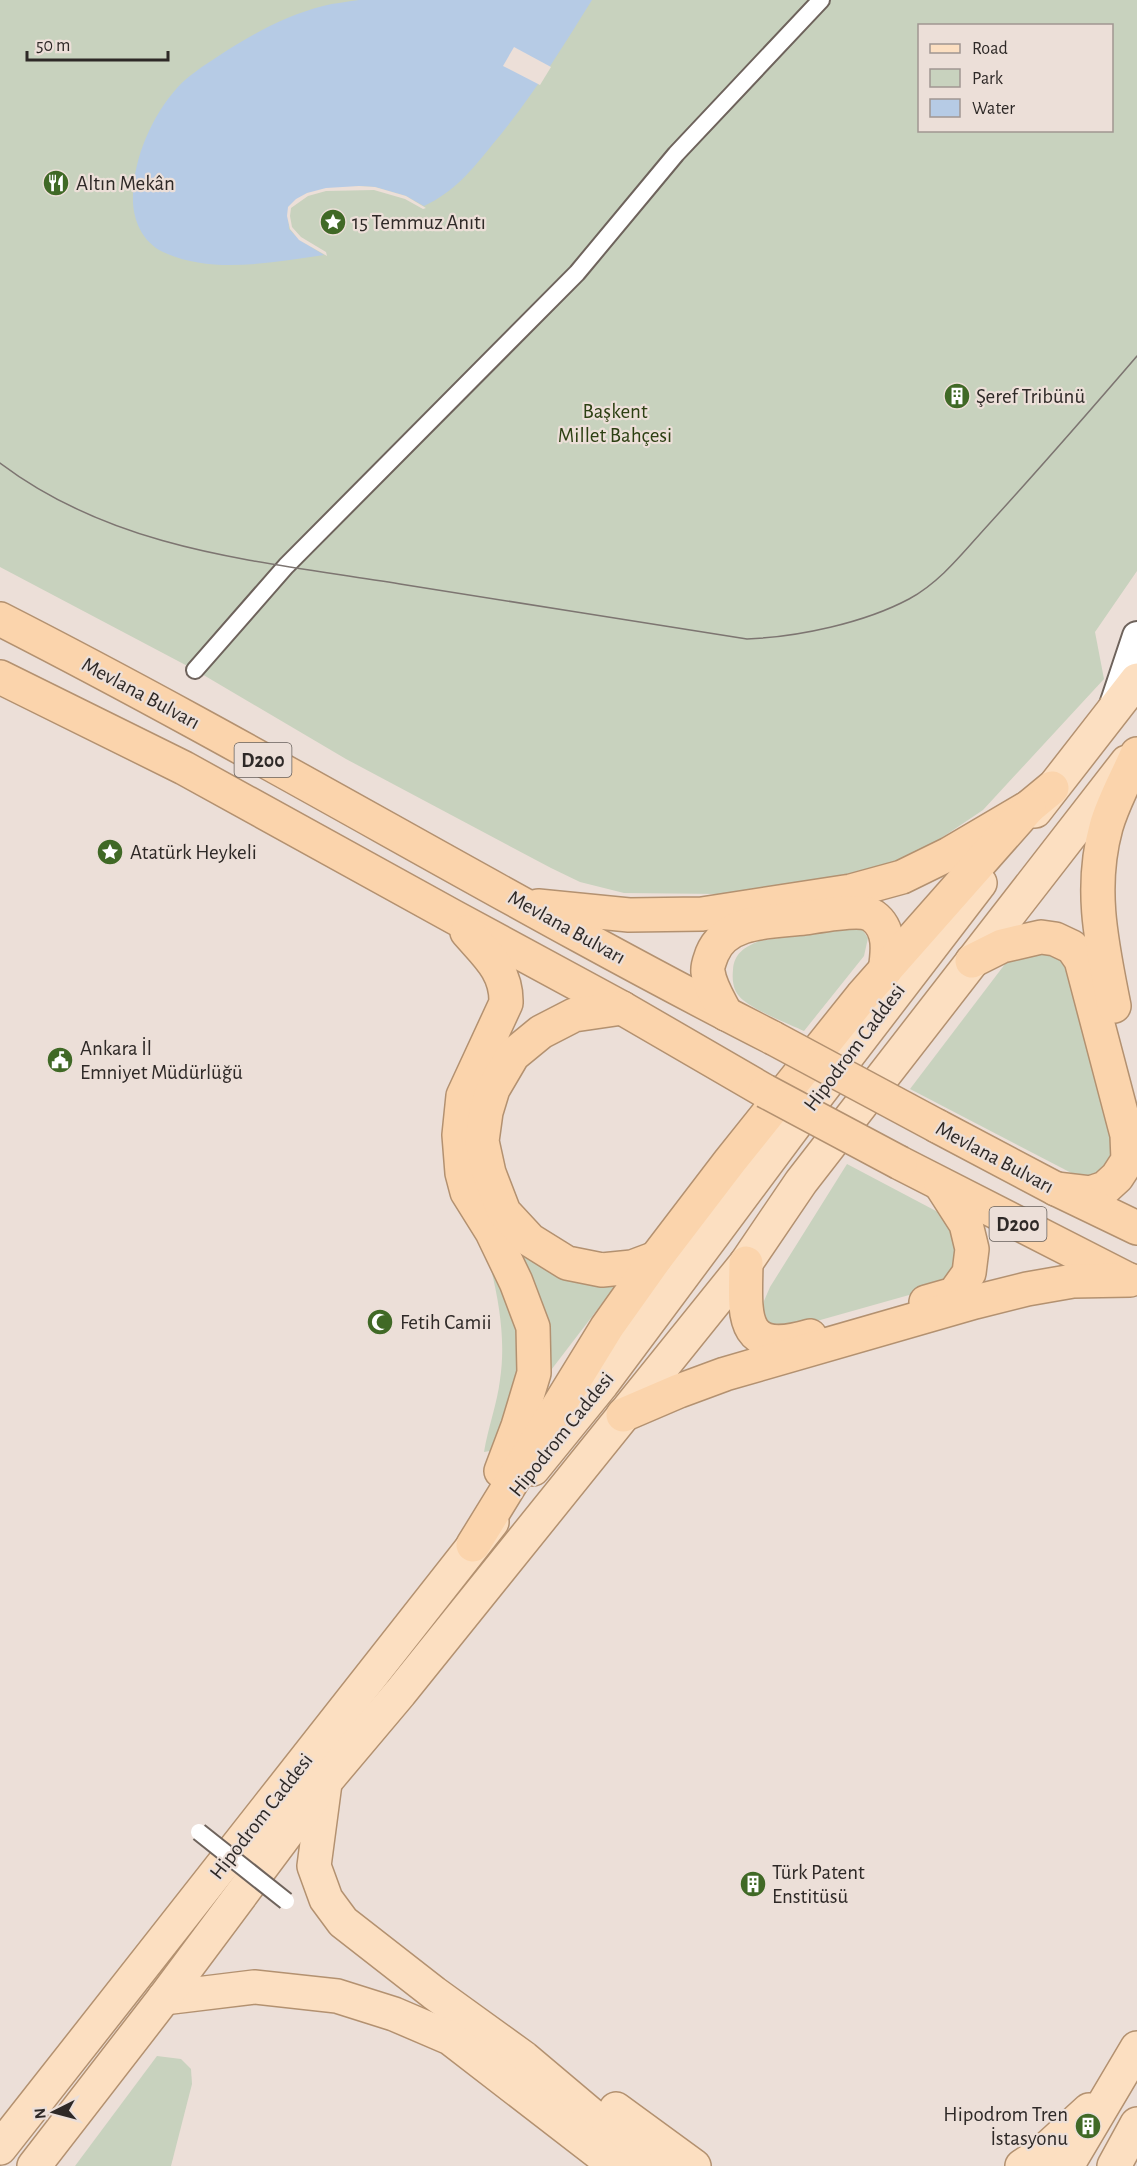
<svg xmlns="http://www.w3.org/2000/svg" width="1137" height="2166" font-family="'Alegreya Sans',sans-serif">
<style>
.green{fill:#c8d2be;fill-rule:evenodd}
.water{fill:#b6cbe5}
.pier{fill:#ecdfd8}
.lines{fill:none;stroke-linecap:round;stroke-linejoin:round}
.pedestrian-casing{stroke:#6e635c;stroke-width:20}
.tertiary-casing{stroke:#6e635c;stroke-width:32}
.primary-casing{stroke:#b39170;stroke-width:36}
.trunk-casing{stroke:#b39170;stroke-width:36}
.pedestrian{stroke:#fff;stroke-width:16}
.tertiary{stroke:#fff;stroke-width:28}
.primary{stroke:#fcdfc1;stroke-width:33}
.trunk{stroke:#fbd4ac;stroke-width:33}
.tram{stroke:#7d7571;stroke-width:1.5}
.pedestrian-bridge-casing{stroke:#6e635c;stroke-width:20;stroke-linecap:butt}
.trunk-bridge-casing{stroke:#b39170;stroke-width:36;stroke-linecap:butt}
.pedestrian-bridge{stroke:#fff;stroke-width:16}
.trunk-bridge{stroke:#fbd4ac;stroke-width:33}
.labels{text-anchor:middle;stroke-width:4.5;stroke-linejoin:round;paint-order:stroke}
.shield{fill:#ecdfd8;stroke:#67605c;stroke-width:1.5}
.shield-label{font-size:20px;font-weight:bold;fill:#2e2927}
.poi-label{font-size:21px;fill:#2e2927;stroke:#ecdfd8;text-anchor:start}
.park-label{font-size:21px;fill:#2d4013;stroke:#ecdfd8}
.street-label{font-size:21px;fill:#2e2927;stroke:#ecdfd8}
</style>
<rect width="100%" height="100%" fill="#ecdfd8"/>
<!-- green -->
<g class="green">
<path d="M 0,0 L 1137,0 L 1137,571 L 1095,632 L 1104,679 L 983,810 L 895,869 L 719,894 L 624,893 L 580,882 L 551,868 L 346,759 L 195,670 L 0,567 ZM 920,26 L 1112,26 L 1112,130 L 920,130 Z"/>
<path d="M 860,926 L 868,938 L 864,956 L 804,1031 C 789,1024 748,1008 739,996 C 733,989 732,979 733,970 C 734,953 745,947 759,941 Z"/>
<path d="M 1063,951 L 1119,1137 L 1109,1172 L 1083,1179 L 910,1089 L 1005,964 L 1018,952 Z"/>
<path d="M 847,1164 L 936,1211 C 957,1227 955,1236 958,1261 L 941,1286 L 792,1328 L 772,1327 L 761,1316 L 764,1301 L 770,1287 Z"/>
<path d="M 510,1243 L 620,1280 L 548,1374 Z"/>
<path d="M 489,1261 L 504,1277 L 523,1351 L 504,1427 L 490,1451 L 484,1452 C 488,1428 497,1404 500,1380 C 506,1340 499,1300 489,1261 Z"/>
<path d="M 157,2056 L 181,2059 L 191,2069 L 192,2084 L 171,2166 L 75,2166 Z"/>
</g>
<!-- water -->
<path class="water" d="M 359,0 L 592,0 C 560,51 531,99 492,145 C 472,170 454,192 424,206 L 406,196 L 375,187 L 359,186 L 307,193 L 288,207 L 289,229 L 300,240 L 324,255 C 273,262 212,275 163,252 C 141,241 132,218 133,195 C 134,157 152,116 177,88 C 188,76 203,66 217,57 C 249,36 284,16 323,6 C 334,3 347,2 359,0 Z"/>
<!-- pier -->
<g class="pier">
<path d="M 514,47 L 551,67 L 540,85 L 503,66 Z"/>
<path d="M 359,186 L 375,187 L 406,196 L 426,208 L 423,209 L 405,199 L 374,190 L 326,191 L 308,196 L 291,208 L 290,216 L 292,227 L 301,237 L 326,252 L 327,256 L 299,240 L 290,229 L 287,216 L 288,207 L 296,199 L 307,193 L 326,188 Z"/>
</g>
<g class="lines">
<defs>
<path id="pedestrian" d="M 195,670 L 286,566 L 577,273 L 676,154 L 821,0"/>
<path id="tertiary" d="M 1114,705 L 1137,636"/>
<g id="primary">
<path d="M 1035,811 L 1137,680"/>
<path d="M 533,1469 L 602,1384 L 809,1106 L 980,883"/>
<path d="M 325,1783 L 314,1866 L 326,1899 L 343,1922 L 434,1993 L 524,2058 L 652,2166"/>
<path d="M 164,1998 L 254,1987 L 337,1996 L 394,2014 L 450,2038 L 599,2153 L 613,2166"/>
<path d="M 616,2109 L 694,2166"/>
<path d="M 0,2148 L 492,1522"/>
<path d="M 34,2166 L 164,1998 L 325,1782 L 400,1693 L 746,1263 L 801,1182 L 1127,762"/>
<path d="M 1022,2166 L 1042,2153 L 1089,2110"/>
<path d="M 1067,2166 L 1137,2048"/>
<path d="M 1114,2166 L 1137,2124"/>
</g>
<g id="trunk">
<path d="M 0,619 C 261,752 512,905 773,1038"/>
<path d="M 0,677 L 184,768 L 454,917 L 622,1008 L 765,1091"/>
<path d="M 538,906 L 629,915 L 702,914 L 851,891 L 902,877 L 949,854 L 1029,807 L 1052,788"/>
<path d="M 467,932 C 487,955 507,971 506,1003 L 463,1096 L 459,1135 L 462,1173 L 467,1192 L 492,1232 L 516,1282 L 533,1327 L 534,1373 L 518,1426 L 501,1471"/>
<path d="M 972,961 L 1002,946 L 1041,937 L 1055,939 L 1072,947 L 1081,960 L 1127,1135 L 1128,1160 L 1117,1177 L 1105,1188 L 1090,1193 L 1056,1189"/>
<path d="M 1114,1006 C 1102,945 1089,889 1106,827 C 1113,802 1127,778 1137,754"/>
<path d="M 622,1008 L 574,1015 L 541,1032 L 513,1055 L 493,1089 L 486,1112 L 482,1141 L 489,1173 L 504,1212 L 530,1240 L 567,1263 L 602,1270 L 632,1267 L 656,1258"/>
<path d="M 726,1014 C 719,1000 710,987 708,972 C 707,966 710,960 712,954 C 726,919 773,922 805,918 C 819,916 861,908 873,916 C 891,929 888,952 885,971"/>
<path d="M 937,1126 L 1056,1189 L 1137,1228"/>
<path d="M 900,1163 L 1125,1278"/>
<path d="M 746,1263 C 745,1315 739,1357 810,1336"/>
<path d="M 926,1302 L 954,1294 L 969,1273 L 972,1249 L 966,1224 L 941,1185"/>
<path d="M 623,1415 L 679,1391 L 725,1374 L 975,1302 L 1027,1289 L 1073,1281 L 1130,1280"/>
<path d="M 473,1545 L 607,1327 L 656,1258 L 730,1161 L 862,996 L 1029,807"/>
</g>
</defs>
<!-- pedestrian casing -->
<use href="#pedestrian" class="pedestrian-casing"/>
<!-- tertiary casing -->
<use href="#tertiary" class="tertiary-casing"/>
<!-- primary casing -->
<use href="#primary" class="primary-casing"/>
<!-- trunk casing -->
<use href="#trunk" class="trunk-casing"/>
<!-- pedestrian -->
<use href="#pedestrian" class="pedestrian"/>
<!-- tertiary -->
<use href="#tertiary" class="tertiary"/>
<!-- primary -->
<use href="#primary" class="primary"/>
<!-- trunk -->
<use href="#trunk" class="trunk"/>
<!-- tram -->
<path class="tram" d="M 0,463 C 118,552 260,561 400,584 C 516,602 631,621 747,639 C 798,637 864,623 909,599 C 941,582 965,550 989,524 C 1039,469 1088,413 1137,356"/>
<defs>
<path id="pedestrian-bridge" d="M 199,1832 L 286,1901"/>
<g id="trunk-bridge">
<path d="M 773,1038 L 937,1126"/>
<path d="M 765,1091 L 900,1163"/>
</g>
</defs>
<!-- pedestrian-bridge casing -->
<use href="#pedestrian-bridge" class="pedestrian-bridge-casing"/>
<!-- trunk-bridge casing -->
<use href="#trunk-bridge" class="trunk-bridge-casing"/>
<!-- pedestrian-bridge -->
<use href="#pedestrian-bridge" class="pedestrian-bridge"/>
<!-- trunk-bridge -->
<use href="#trunk-bridge" class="trunk-bridge"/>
</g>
<!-- icons -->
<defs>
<symbol id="restaurant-disc" viewBox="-11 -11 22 22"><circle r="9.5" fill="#406926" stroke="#ecdfd8"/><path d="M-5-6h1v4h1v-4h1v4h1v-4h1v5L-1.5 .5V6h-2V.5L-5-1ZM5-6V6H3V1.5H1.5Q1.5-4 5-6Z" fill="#fff"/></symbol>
<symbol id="sight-disc" viewBox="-11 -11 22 22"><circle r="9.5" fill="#406926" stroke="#ecdfd8"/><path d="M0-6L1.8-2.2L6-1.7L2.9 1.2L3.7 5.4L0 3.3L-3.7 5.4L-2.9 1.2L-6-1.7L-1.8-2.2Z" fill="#fff"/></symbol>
<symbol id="building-disc" viewBox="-11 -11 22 22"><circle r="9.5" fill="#406926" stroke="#ecdfd8"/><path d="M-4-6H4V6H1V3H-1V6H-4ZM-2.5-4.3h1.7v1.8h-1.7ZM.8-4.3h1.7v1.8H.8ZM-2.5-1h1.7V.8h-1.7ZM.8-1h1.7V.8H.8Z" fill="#fff"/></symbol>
<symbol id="civic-disc" viewBox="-11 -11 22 22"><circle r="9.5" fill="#406926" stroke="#ecdfd8"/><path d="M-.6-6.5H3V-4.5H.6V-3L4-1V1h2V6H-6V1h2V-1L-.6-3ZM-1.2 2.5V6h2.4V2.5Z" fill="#fff"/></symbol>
<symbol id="mosque-disc" viewBox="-11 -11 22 22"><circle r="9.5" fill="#406926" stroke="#ecdfd8"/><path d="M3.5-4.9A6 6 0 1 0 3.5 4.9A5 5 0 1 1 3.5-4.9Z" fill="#fff"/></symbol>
</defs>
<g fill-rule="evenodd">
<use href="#restaurant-disc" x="41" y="168" width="30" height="30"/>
<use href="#sight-disc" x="318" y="207" width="30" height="30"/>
<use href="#building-disc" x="942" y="381" width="30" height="30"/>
<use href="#sight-disc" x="95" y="837" width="30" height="30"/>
<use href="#civic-disc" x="45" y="1045" width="30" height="30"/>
<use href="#mosque-disc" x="365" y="1307" width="30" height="30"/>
<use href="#building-disc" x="738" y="1869" width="30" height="30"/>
<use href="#building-disc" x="1073" y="2111" width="30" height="30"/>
</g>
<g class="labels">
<!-- shield labels -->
<g class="shield">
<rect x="234.5" y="743" width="57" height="34" rx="4.5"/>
<rect x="989.5" y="1207" width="57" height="34" rx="4.5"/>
</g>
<g class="shield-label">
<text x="263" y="767">D200</text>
<text x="1018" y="1231">D200</text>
</g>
<!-- poi labels -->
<g class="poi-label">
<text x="76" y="190">Altın Mekân</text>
<text x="352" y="229">15 Temmuz Anıtı</text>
<text x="976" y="403">Şeref Tribünü</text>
<text x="130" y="859">Atatürk Heykeli</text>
<text x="80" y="1055">Ankara İl<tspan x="80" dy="24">Emniyet Müdürlüğü</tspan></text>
<text x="400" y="1329">Fetih Camii</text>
<text x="772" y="1879">Türk Patent<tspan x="772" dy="24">Enstitüsü</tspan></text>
<text x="1068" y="2121" text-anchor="end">Hipodrom Tren<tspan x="1068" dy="24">İstasyonu</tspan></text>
</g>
<!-- park labels -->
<g class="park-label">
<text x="615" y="418">Başkent<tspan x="615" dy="24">Millet Bahçesi</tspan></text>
</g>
<!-- street labels -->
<g class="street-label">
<text transform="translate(141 693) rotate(28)" y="7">Mevlana Bulvarı</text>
<text transform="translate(567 927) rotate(29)" y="7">Mevlana Bulvarı</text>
<text transform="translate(854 1047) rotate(-53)" y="7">Hipodrom Caddesi</text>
<text transform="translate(995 1157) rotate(28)" y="7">Mevlana Bulvarı</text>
<text transform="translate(561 1434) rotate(-51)" y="7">Hipodrom Caddesi</text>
<text transform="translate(261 1816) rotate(-52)" y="7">Hipodrom Caddesi</text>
</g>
</g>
<!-- legend -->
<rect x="918" y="24" width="195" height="108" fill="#ecdfd8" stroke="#a09691" stroke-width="1.5"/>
<rect x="930" y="44" width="30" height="9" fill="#fcdfc1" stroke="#a09691" stroke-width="1.5"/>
<text x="972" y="54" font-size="18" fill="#2e2927">Road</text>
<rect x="930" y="69" width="30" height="18" fill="#c8d2be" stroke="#a09691" stroke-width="1.5"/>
<text x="972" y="84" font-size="18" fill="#2e2927">Park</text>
<rect x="930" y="99" width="30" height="18" fill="#b6cbe5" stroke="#a09691" stroke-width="1.5"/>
<text x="972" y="114" font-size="18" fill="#2e2927">Water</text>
<!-- north arrow -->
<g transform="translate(54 2112) rotate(264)" stroke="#ecdfd8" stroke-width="4.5" paint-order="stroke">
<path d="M0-4.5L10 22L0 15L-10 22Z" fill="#2e2927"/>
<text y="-9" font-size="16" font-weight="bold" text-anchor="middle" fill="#2e2927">N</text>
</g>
<!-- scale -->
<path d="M27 51v9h141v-9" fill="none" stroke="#2e2927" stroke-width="3"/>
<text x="36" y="51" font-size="18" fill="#2e2927" stroke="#ecdfd8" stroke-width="4.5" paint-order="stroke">50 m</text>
</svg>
